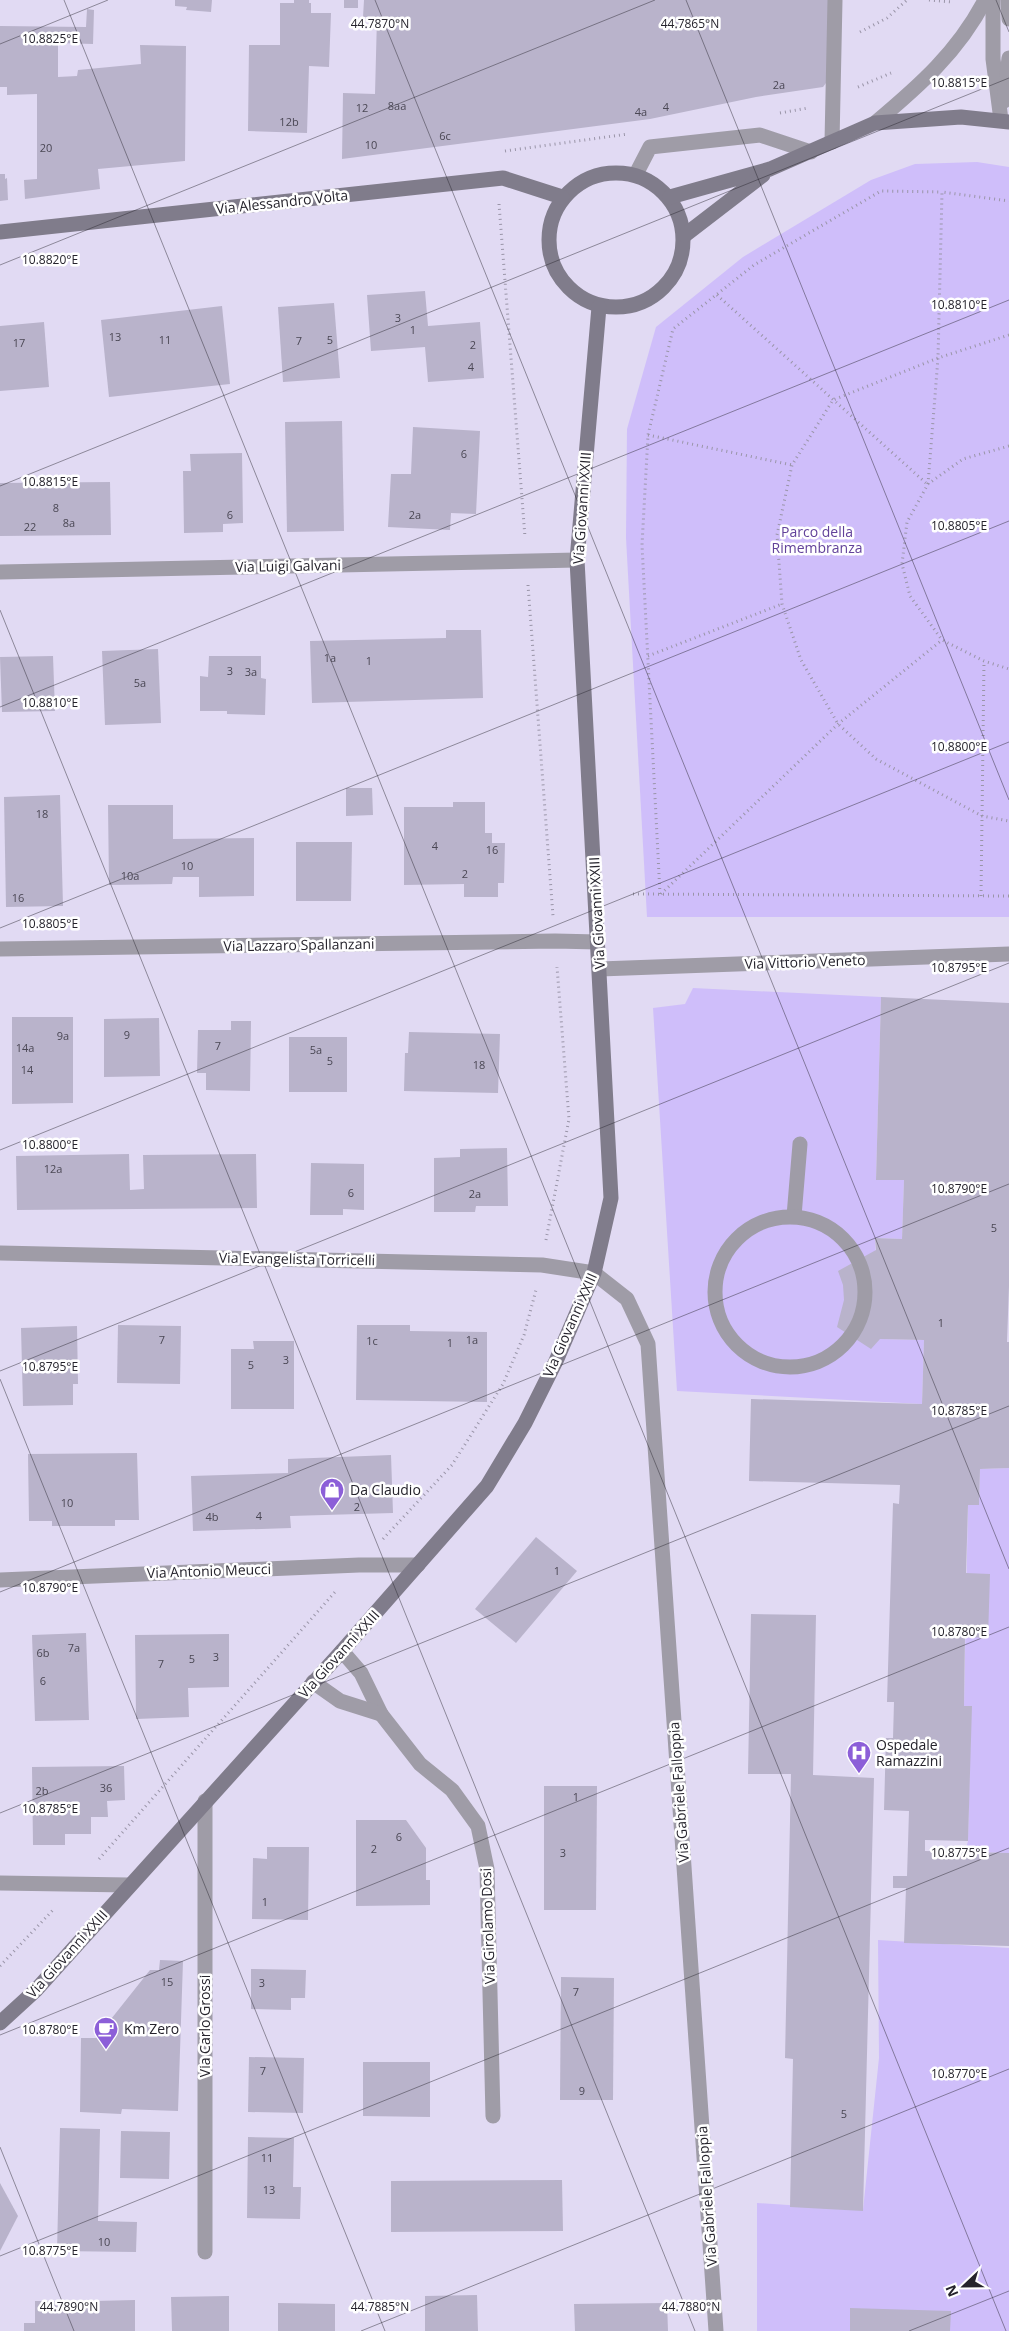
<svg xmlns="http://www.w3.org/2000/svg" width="1009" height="2331" font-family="'Open Sans',sans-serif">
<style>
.green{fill:#cfbefa}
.building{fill:#b9b3cb}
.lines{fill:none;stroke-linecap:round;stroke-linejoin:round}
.path{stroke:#9a95a8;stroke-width:3;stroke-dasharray:1 4;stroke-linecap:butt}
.lane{stroke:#9f9ca7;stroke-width:15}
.street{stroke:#9f9ca7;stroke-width:15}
.secondary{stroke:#807c8b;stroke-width:15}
.ticks{fill:none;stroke:#25232c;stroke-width:1;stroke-opacity:0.45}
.labels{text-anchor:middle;stroke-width:5;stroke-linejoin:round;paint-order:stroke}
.number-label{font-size:11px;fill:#4a4754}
.street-label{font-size:14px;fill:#25232c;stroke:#fff}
.park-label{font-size:14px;fill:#62429a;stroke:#fff}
.poi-label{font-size:14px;fill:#25232c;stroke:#fff;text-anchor:start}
.ticks-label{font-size:12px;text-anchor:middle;fill:#25232c;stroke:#fff;stroke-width:5;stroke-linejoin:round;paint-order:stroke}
</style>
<rect width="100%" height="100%" fill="#e1daf3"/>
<!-- green -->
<g class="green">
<path d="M 977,162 L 1009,167 L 1009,917 L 647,917 L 626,538 L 627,429 L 656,327 L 743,257 L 871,180 L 915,164 Z"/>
<path d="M 693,988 L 881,997 L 876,1180 L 904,1180 L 902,1239 L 875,1238 L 880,1339 L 924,1340 L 922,1404 L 677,1391 L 653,1008 L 685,1004 Z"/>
<path d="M 1009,1468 L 1009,1853 L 965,1852 L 968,1841 L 971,1706 L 964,1706 L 968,1505 L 979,1505 L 980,1469 Z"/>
<path d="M 878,1940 L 1009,1948 L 1009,2331 L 757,2331 L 757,2203 L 863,2210 L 879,2058 Z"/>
</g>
<!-- building -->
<g class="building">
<path d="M 175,0 L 212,0 L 211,12 L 186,10 L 187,7 L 175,6 Z"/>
<path d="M 294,0 L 309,0 L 309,3 L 311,3 L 311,13 L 331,13 L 329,67 L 309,66 L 307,133 L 248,131 L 249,45 L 280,45 L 280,3 L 294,3 Z"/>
<rect x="344" y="0" width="14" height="8"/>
<path d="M 364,0 L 831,0 L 829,79 L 823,87 L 756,97 L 650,119 L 342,159 L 343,93 L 375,94 L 377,17 L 363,17 Z"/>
<path d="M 87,9 L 94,10 L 93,44 L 58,43 L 58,77 L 77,76 L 78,70 L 141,64 L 140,45 L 186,46 L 185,161 L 98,169 L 100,189 L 25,199 L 24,180 L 37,179 L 37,94 L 7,95 L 7,87 L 0,87 L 0,26 L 86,27 Z"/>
<path d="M 0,174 L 5,174 L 5,179 L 7,178 L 8,200 L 0,201 Z"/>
<path d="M 425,291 L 428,326 L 480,322 L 484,378 L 428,382 L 425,347 L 371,351 L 367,295 Z"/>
<path d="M 334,303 L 340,378 L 283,382 L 278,307 Z"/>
<path d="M 222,306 L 230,384 L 109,397 L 101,320 Z"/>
<path d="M 44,322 L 49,387 L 0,391 L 0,326 Z"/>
<path d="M 342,421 L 344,531 L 287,532 L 285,422 Z"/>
<path d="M 413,427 L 480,431 L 476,514 L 451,513 L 450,530 L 388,527 L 391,474 L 411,474 Z"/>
<path d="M 242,453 L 243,523 L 223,524 L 223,532 L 184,533 L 183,471 L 191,471 L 190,454 Z"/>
<path d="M 110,482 L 111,535 L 0,536 L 0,483 Z"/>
<path d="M 446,630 L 481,630 L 483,698 L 312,703 L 310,641 L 446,638 Z"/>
<path d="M 158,649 L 161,723 L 105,725 L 102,651 Z"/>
<path d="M 53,656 L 55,711 L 2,712 L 0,657 Z"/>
<path d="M 209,656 L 261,656 L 261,678 L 266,679 L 265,715 L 227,714 L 227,711 L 200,711 L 200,676 L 208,677 Z"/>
<path d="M 346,788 L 372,788 L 373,815 L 346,816 Z"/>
<path d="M 60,795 L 63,906 L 6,907 L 4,797 Z"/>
<path d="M 453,802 L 485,802 L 485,833 L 492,833 L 492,843 L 505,843 L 504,883 L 498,883 L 498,897 L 464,897 L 464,884 L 404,885 L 404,807 L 453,807 Z"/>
<path d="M 108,805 L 173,805 L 173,839 L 254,838 L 254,896 L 199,897 L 199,877 L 173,877 L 172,884 L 109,885 Z"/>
<path d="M 296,842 L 352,842 L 351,901 L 296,901 Z"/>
<path d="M 881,997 L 1009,1003 L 1009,1286 L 1007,1342 L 1009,1342 L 1009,1468 L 980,1469 L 979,1505 L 968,1505 L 966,1573 L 990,1574 L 988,1638 L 965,1637 L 964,1706 L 972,1706 L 968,1841 L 925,1840 L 925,1851 L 1009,1853 L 1009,1946 L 904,1943 L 906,1888 L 893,1888 L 893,1876 L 907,1876 L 909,1811 L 884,1810 L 886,1738 L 893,1738 L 894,1702 L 887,1702 L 893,1503 L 899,1504 L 900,1485 L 749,1481 L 751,1399 L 922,1404 L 924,1340 L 880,1339 L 871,1349 L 837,1327 L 844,1300 L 843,1285 L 838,1271 L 876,1250 L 875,1238 L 902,1239 L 904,1180 L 876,1180 Z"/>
<path d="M 12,1017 L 73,1017 L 73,1103 L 12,1104 Z"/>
<path d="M 159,1018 L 160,1076 L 104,1077 L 104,1019 Z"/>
<path d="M 231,1021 L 251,1021 L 250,1091 L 206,1090 L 206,1073 L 197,1073 L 198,1030 L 231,1030 Z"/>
<path d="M 409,1032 L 500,1034 L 498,1093 L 404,1091 L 405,1053 L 408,1053 Z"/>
<rect x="289" y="1037" width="58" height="55"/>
<path d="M 507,1148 L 508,1206 L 476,1206 L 475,1212 L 434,1212 L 434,1158 L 460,1157 L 460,1149 Z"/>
<path d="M 129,1154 L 130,1190 L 144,1189 L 143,1155 L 256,1154 L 257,1208 L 17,1210 L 16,1156 Z"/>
<path d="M 311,1163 L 364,1164 L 364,1210 L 343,1209 L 343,1215 L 310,1215 Z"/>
<path d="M 118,1325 L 181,1326 L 180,1384 L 117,1383 Z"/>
<path d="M 357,1325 L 410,1325 L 410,1331 L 487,1332 L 487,1402 L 356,1400 Z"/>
<path d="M 77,1326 L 78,1384 L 73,1384 L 73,1405 L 23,1406 L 21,1328 Z"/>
<path d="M 253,1341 L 294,1341 L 294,1409 L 231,1409 L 231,1349 L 254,1349 Z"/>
<path d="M 137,1453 L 139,1520 L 115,1520 L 115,1526 L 52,1526 L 52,1521 L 29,1521 L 28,1454 Z"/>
<path d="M 391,1455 L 393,1513 L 290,1516 L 291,1528 L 193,1531 L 191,1476 L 288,1473 L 288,1459 Z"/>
<path d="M 536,1537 L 577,1571 L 516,1643 L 475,1609 Z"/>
<path d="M 751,1614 L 816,1615 L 813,1775 L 874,1778 L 863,2211 L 790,2207 L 793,2059 L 785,2058 L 791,1774 L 748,1774 Z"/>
<path d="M 86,1633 L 89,1720 L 35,1721 L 32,1635 Z"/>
<path d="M 229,1634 L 229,1687 L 188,1688 L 189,1717 L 136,1719 L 135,1635 Z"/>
<path d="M 124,1766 L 125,1800 L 107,1801 L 108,1817 L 91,1817 L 91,1834 L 65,1834 L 65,1845 L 33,1845 L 32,1767 Z"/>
<path d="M 544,1786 L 597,1786 L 596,1910 L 544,1910 Z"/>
<path d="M 356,1820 L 406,1820 L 426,1848 L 426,1880 L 430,1880 L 430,1905 L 356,1906 Z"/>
<path d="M 267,1847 L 309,1847 L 308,1920 L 252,1919 L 253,1858 L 267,1859 Z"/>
<path d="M 160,1960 L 183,1961 L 178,2111 L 122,2109 L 121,2114 L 80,2112 L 81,2038 L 96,2038 L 150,1970 L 159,1970 Z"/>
<path d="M 251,1969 L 306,1970 L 305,1998 L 291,1998 L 291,2010 L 251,2009 Z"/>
<path d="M 561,1977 L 614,1978 L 613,2100 L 560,2100 Z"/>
<path d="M 249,2057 L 304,2058 L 303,2113 L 248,2112 Z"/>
<path d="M 363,2062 L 430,2062 L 430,2117 L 363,2116 Z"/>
<path d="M 60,2128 L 100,2129 L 98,2221 L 137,2222 L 136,2252 L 57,2251 Z"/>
<path d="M 121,2131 L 170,2132 L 169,2179 L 120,2178 Z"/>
<path d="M 248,2137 L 294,2138 L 293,2187 L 301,2187 L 300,2219 L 247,2218 Z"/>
<path d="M 562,2180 L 563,2231 L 391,2232 L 391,2181 Z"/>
<path d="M 0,2183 L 18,2216 L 0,2251 Z"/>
<path d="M 477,2295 L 478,2331 L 425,2331 L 425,2296 Z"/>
<path d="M 229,2296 L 229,2331 L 172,2331 L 171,2297 Z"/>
<path d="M 135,2300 L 135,2331 L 24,2331 L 24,2323 L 35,2323 L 35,2301 L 85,2301 L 85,2305 L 95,2305 L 95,2301 Z"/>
<path d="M 278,2303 L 335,2304 L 335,2331 L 278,2331 Z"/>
<path d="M 667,2303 L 668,2331 L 575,2331 L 574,2304 Z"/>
<path d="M 850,2308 L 951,2311 L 950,2331 L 850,2331 Z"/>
</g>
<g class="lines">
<!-- path -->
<g class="path">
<path d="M 929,0 L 952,2"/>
<path d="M 860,32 L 887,18 L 907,0"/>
<path d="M 858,87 L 891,73"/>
<path d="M 780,113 L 808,108"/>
<path d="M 505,151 L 628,134"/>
<path d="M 499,204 L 525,537"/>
<path d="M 717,295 L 927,484"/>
<path d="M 1009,335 L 938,358 L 833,400 L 792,465 L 777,535 L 782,604 L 801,660 L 838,724 L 876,759 L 982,816 L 1009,821"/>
<path d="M 648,435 L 792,465"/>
<path d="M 1009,446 L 963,459 L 928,484 L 907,522 L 902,564 L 910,596 L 942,640 L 984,661 L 1009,669"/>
<path d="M 928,484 L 938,358 L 942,192 L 1009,201"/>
<path d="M 528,585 L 553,916"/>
<path d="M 648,656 L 782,604"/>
<path d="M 633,894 L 1009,896"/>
<path d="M 660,894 L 642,545 L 648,435 L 673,329 L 754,265 L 881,191 L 942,192"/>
<path d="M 661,894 L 838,724 L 942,640"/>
<path d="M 981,896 L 984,661"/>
<path d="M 546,1240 L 569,1119 L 557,967"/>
<path d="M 383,1539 L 452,1465 L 503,1384 L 524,1335 L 536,1290"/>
<path d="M 99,1859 L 335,1592"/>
<path d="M 0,1966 L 53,1910"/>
</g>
<!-- lane -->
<g class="lane">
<path d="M 636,174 L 650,147 L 760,135 L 811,152"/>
<path d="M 794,1216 L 800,1144"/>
<circle cx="790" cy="1292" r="75"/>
</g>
<!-- street -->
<g class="street">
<path d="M 993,0 L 993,59 L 1001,120"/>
<path d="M 1008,0 L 1009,19"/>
<path d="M 1004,101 L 1009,58"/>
<path d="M 875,123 C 919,86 958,52 985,0"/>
<path d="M 832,142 L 835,0"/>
<path d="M 0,572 L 577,560"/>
<path d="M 0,949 L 555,941 L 598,942"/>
<path d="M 600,969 L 1009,954"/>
<path d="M 0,1253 L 542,1265 L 594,1273 L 627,1299 L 648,1344 L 716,2331"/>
<path d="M 0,1580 L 359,1565 L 418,1565"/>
<path d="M 342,1651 L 361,1673 L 381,1714 L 420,1764 L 452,1790 L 478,1826 L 487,1869 L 493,2116"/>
<path d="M 313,1682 L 340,1701 L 381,1714"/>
<path d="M 205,1801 L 205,2252"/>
<path d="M 0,1883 L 129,1885"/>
</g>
<!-- secondary -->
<g class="secondary">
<circle cx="616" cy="240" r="67"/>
<path d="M 670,197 L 770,169 L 875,123 L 961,117 L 1009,122"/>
<path d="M 0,232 L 503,178 L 562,197"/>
<path d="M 685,235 L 763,175"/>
<path d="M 0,2023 L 36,1990 L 342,1651 L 487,1486 L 525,1423 L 556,1361 L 594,1273 L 611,1198 L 577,560 L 599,307"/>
</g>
</g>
<!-- ticks -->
<path class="ticks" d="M 64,0 L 1006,2331M 375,0 L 1009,1569M 686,0 L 1009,800M 996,0 L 1009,32M 0,44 L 108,0M 0,265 L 655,0M 0,486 L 1009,78M 0,610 L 695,2331M 0,707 L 1009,300M 0,928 L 1009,521M 0,1150 L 1009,742M 0,1371 L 1009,963M 0,1379 L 385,2331M 0,1592 L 1009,1184M 0,1813 L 1009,1406M 0,2035 L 1009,1627M 0,2147 L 74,2331M 0,2256 L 1009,1848M 361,2331 L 1009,2069M 909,2331 L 1009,2291"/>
<!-- icons -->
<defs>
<symbol id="shop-pin" viewBox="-11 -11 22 30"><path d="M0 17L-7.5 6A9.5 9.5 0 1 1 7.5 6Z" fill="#8c5fd8" stroke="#fff"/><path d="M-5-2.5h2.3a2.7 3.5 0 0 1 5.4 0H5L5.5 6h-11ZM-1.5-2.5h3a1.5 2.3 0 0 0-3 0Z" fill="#fff"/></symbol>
<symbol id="hospital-pin" viewBox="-11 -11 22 30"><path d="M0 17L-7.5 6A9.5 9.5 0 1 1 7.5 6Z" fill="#8c5fd8" stroke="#fff"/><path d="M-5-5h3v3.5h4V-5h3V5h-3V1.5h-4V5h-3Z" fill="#fff"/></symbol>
<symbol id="cafe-pin" viewBox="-11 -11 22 30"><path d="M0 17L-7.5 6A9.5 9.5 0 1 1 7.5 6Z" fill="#8c5fd8" stroke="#fff"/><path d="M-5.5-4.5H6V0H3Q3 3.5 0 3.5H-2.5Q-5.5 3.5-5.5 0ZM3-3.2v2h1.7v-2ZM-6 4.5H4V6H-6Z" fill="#fff"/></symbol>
</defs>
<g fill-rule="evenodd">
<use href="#shop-pin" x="318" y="1476" width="28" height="38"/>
<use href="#hospital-pin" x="845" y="1739" width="28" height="38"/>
<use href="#cafe-pin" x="92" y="2015" width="28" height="38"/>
</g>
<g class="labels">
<!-- number labels -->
<g class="number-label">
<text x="779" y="89">2a</text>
<text x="397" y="110">8aa</text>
<text x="666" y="111">4</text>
<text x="362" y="112">12</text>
<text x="641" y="116">4a</text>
<text x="289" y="126">12b</text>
<text x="445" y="140">6c</text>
<text x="371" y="149">10</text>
<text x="46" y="152">20</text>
<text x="398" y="322">3</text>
<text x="413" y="334">1</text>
<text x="115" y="341">13</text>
<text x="165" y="344">11</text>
<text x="330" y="344">5</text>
<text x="299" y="345">7</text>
<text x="19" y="347">17</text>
<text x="473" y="349">2</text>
<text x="471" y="371">4</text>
<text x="464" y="458">6</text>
<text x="56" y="512">8</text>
<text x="230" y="519">6</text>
<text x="415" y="519">2a</text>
<text x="69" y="527">8a</text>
<text x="30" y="531">22</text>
<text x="330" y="662">1a</text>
<text x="369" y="665">1</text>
<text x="230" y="675">3</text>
<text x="251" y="676">3a</text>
<text x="140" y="687">5a</text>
<text x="42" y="818">18</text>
<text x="435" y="850">4</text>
<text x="492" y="854">16</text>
<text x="187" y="870">10</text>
<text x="465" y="878">2</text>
<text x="130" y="880">10a</text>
<text x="18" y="902">16</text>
<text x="127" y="1039">9</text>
<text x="63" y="1040">9a</text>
<text x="218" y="1050">7</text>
<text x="25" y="1052">14a</text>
<text x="316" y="1054">5a</text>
<text x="330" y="1065">5</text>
<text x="479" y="1069">18</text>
<text x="27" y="1074">14</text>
<text x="53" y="1173">12a</text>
<text x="351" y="1197">6</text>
<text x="475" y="1198">2a</text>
<text x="994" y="1232">5</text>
<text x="941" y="1327">1</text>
<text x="162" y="1344">7</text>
<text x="472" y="1344">1a</text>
<text x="372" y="1345">1c</text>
<text x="450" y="1347">1</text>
<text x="286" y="1364">3</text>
<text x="251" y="1369">5</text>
<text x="67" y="1507">10</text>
<text x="357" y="1511">2</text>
<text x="259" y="1520">4</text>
<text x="212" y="1521">4b</text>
<text x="557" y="1575">1</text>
<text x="74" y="1652">7a</text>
<text x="43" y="1657">6b</text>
<text x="216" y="1661">3</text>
<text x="192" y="1663">5</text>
<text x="161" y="1668">7</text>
<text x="43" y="1685">6</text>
<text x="106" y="1792">36</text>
<text x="42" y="1795">2b</text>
<text x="576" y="1801">1</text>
<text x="399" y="1841">6</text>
<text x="374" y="1853">2</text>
<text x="563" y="1857">3</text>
<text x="265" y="1906">1</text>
<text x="167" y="1986">15</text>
<text x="262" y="1987">3</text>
<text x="576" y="1996">7</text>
<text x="263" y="2075">7</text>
<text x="582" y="2095">9</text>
<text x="844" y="2118">5</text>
<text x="267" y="2162">11</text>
<text x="269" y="2194">13</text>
<text x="104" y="2246">10</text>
</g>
<!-- street labels -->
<g class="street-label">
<text transform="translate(282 202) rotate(-6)" y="5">Via Alessandro Volta</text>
<text transform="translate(582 508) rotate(-86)" y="5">Via Giovanni XXIII</text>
<text transform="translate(288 566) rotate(-1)" y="5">Via Luigi Galvani</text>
<text transform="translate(597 913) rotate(-93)" y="5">Via Giovanni XXIII</text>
<text transform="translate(299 945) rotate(-1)" y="5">Via Lazzaro Spallanzani</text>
<text transform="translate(805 962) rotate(-2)" y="5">Via Vittorio Veneto</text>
<text transform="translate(297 1259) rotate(1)" y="5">Via Evangelista Torricelli</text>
<text transform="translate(570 1325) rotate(-66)" y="5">Via Giovanni XXIII</text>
<text transform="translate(209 1571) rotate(-2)" y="5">Via Antonio Meucci</text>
<text transform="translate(339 1654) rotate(-48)" y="5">Via Giovanni XXIII</text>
<text transform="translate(679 1792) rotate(-94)" y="5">Via Gabriele Falloppia</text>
<text transform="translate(488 1926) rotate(-92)" y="5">Via Girolamo Dosi</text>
<text transform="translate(67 1954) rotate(-48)" y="5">Via Giovanni XXIII</text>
<text transform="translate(205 2026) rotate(-90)" y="5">Via Carlo Grossi</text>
<text transform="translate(707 2196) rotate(-94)" y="5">Via Gabriele Falloppia</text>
</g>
<!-- park labels -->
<g class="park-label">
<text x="817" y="537">Parco della<tspan x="817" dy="16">Rimembranza</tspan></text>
</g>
<!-- poi labels -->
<g class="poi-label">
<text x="350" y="1495">Da Claudio</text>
<text x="876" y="1750">Ospedale<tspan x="876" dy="16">Ramazzini</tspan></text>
<text x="124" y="2034">Km Zero</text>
</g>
</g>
<g class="ticks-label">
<text x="380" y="28">44.7870°N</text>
<text x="690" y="28">44.7865°N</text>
<text x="50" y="43">10.8825°E</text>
<text x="959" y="87">10.8815°E</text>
<text x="50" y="264">10.8820°E</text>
<text x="959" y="309">10.8810°E</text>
<text x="50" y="486">10.8815°E</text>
<text x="959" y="530">10.8805°E</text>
<text x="50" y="707">10.8810°E</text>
<text x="959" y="751">10.8800°E</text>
<text x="50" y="928">10.8805°E</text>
<text x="959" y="972">10.8795°E</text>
<text x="50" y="1149">10.8800°E</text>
<text x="959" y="1193">10.8790°E</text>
<text x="50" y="1371">10.8795°E</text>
<text x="959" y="1415">10.8785°E</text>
<text x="50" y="1592">10.8790°E</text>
<text x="959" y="1636">10.8780°E</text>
<text x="50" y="1813">10.8785°E</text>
<text x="959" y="1857">10.8775°E</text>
<text x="50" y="2034">10.8780°E</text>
<text x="959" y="2078">10.8770°E</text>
<text x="50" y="2255">10.8775°E</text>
<text x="69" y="2311">44.7890°N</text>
<text x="380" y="2311">44.7885°N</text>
<text x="691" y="2311">44.7880°N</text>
</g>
<!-- north arrow -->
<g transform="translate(964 2286) rotate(248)" stroke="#ffffff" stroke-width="4" paint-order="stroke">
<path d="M0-4L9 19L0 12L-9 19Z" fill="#25232c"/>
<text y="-8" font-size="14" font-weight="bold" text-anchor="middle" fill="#25232c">N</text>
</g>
</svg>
